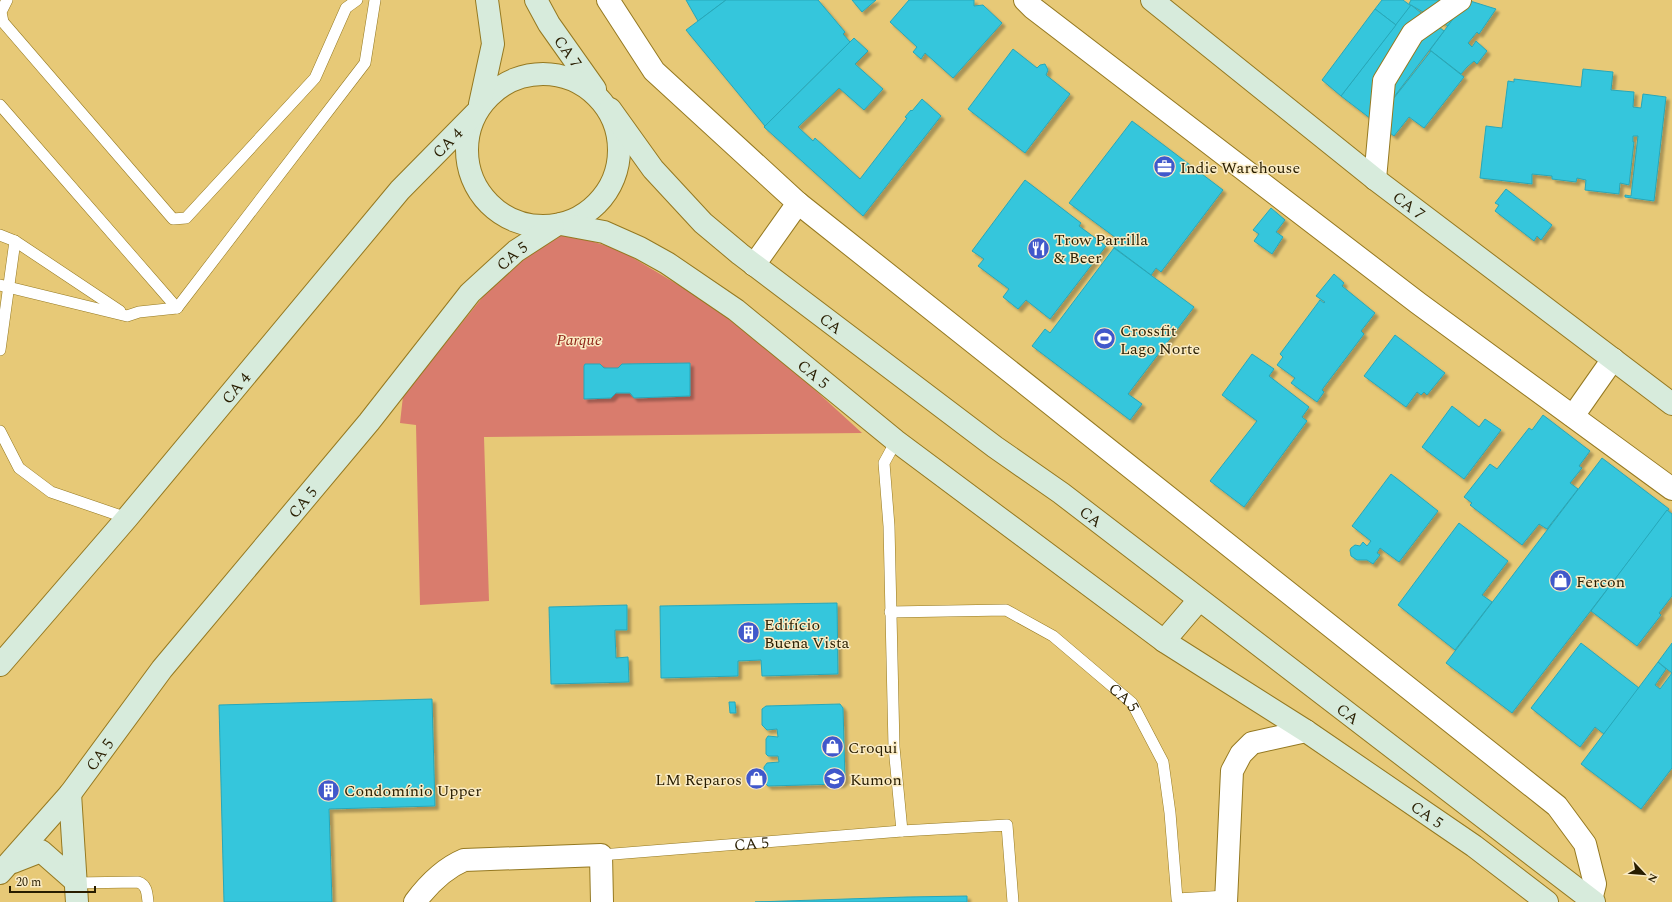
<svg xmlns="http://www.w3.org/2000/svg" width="1672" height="902" font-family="Spectral,serif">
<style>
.green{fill:#d97c6d}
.building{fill:#35c6dc;stroke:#27a7b9;filter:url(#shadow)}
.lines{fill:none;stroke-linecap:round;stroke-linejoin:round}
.lane-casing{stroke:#957921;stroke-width:12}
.street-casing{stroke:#957921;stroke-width:24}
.secondary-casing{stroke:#957921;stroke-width:24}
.lane{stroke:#fff;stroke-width:11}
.street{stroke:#fff;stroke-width:22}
.secondary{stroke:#d7ebdc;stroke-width:22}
.labels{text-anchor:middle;stroke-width:3;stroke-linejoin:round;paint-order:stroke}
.street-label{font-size:16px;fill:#281d00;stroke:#faebc4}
.poi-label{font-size:16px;fill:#281d00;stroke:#faebc4;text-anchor:start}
.park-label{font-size:16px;font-style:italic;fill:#8f2418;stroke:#faebc4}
</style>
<defs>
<filter id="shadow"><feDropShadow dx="3.5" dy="3.5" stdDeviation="1" flood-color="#0004"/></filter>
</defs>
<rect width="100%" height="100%" fill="#e7c977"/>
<!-- green -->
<path class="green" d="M 565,233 L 620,250 L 742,323 L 862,433 L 484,437 L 489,601 L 420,605 L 416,425 L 400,423 L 403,396 L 502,273 Z"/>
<!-- building -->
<g class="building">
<path d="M 686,0 L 726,0 L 698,21 Z"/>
<path d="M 726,0 L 818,0 L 845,32 L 843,34 L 850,42 L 765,126 L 686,30 Z"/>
<path d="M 852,0 L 876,0 L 862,12 Z"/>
<path d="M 909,0 L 974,0 L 974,6 L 983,5 L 1002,23 L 953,78 L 925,53 L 921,59 L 913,52 L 917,47 L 890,22 Z"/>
<path d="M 1382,0 L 1403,0 L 1411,6 L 1396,25 L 1375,9 Z"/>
<path d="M 1411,0 L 1452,0 L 1467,1 L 1448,26 L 1409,4 Z"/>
<path d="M 1467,0 L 1496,9 L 1479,34 L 1477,32 L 1468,43 L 1472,47 L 1476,41 L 1487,51 L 1477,64 L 1474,61 L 1467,67 L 1461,74 L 1430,50 Z"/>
<path d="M 1411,5 L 1444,31 L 1375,122 L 1341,96 Z"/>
<path d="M 1375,9 L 1396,25 L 1341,96 L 1322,80 Z"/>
<path d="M 854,38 L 868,51 L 855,64 L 883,89 L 864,110 L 839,88 L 798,127 L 813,141 L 815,138 L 860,179 L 907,118 L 905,117 L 911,110 L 912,111 L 922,99 L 941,116 L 863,216 L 764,127 Z"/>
<path d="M 1013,49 L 1037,68 L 1040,65 L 1045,64 L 1048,70 L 1046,75 L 1070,94 L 1025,153 L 968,109 Z"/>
<path d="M 1431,51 L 1464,77 L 1424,128 L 1409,117 L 1394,136 L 1375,122 Z"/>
<path d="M 1583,69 L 1613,72 L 1611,90 L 1634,92 L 1633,107 L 1641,108 L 1643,94 L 1666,97 L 1654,201 L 1625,197 L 1625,195 L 1631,196 L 1638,136 L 1633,136 L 1633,142 L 1634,142 L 1629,185 L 1620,183 L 1619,194 L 1585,190 L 1586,180 L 1577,178 L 1576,182 L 1552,179 L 1552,176 L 1532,174 L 1532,184 L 1480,178 L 1486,126 L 1502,128 L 1508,81 L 1514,82 L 1514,79 L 1581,87 Z"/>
<path d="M 1132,121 L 1223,190 L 1161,272 L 1156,268 L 1151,275 L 1111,245 L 1116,238 L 1069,203 Z"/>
<path d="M 1025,180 L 1081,223 L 1079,226 L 1106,246 L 1050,319 L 1026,300 L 1018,309 L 1003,297 L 1009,289 L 978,266 L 984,259 L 972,251 Z"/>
<path d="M 1506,189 L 1552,225 L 1541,240 L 1537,236 L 1534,241 L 1495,211 L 1499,205 L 1495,203 Z"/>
<path d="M 1271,208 L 1285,220 L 1276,232 L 1283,237 L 1272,254 L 1254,241 L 1259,234 L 1253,230 Z"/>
<path d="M 1114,248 L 1194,307 L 1128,394 L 1142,404 L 1130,420 L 1032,346 L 1045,329 L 1050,333 Z"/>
<path d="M 1334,274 L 1344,283 L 1342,286 L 1375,313 L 1361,331 L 1364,334 L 1324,387 L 1322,390 L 1324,392 L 1317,402 L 1291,383 L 1295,378 L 1277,365 L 1283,357 L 1280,354 L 1320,300 L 1324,303 L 1325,302 L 1316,296 Z"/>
<path d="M 1395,335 L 1445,373 L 1427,395 L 1424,392 L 1421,395 L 1417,392 L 1406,407 L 1364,376 Z"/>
<path d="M 1252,354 L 1274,369 L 1269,376 L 1309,407 L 1302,417 L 1307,421 L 1244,507 L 1210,481 L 1257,421 L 1222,395 Z"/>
<path d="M 690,363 L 690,396 L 634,398 L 630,393 L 616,393 L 611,398 L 584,399 L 584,366 L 585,364 L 600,364 L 604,368 L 618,368 L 622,364 Z"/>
<path d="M 1452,406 L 1479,427 L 1485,419 L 1501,430 L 1464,479 L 1422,447 Z"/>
<path d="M 1543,415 L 1590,451 L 1579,466 L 1582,468 L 1570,483 L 1578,489 L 1547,529 L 1539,524 L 1522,545 L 1470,505 L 1472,503 L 1464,497 L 1490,464 L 1497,469 L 1529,428 L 1532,430 Z"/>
<path d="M 1602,458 L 1669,509 L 1512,713 L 1446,663 Z"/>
<path d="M 1391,474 L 1438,511 L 1399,562 L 1380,548 L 1377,553 L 1380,555 L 1373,564 L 1367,560 L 1357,560 L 1351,556 L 1350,550 L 1351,548 L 1355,545 L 1360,546 L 1363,542 L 1367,546 L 1371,541 L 1352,526 Z"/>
<path d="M 1667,510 L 1672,514 L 1672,596 L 1659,613 L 1661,615 L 1637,646 L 1591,611 Z"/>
<path d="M 1459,523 L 1508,561 L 1482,595 L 1492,602 L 1455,650 L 1398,605 Z"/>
<path d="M 837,603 L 838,674 L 762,676 L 761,660 L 738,661 L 738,676 L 661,678 L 660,606 Z"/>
<path d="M 627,605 L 627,630 L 615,630 L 615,635 L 616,658 L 628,657 L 629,682 L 551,684 L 549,607 Z"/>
<path d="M 1581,643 L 1639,688 L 1604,734 L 1595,727 L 1580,747 L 1531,708 Z"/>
<path d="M 1672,643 L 1672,673 L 1658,662 Z"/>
<path d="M 1658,662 L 1666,669 L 1655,685 L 1660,689 L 1672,673 L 1672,768 L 1641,809 L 1581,764 Z"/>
<path d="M 432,699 L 435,806 L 329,809 L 332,902 L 224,902 L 219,705 Z"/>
<path d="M 729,702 L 735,702 L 736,713 L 730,713 Z"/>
<path d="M 840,704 L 843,708 L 845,780 L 841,784 L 768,786 L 764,782 L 764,767 L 767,763 L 779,762 L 778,756 L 768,756 L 766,754 L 766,739 L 768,736 L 778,737 L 777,729 L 767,730 L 762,725 L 762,709 L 766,706 Z"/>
<path d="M 967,896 L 967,902 L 755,902 L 907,897 Z"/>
</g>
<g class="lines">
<defs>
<g id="lane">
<path d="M 7,0 L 1,12 L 3,22 L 173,219 L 186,218 L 315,78 L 346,8 L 357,0"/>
<path d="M 0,105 L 177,308"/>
<path d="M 0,235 L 15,241 L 120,311"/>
<path d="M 0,285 L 127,316 L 139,312 L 177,308 L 365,63 L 375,0"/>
<path d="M 0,350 L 15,241"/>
<path d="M 0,431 L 19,468 L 51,492 L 127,518"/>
<path d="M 896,441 L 884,463 L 889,526 L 894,747 L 902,831"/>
<path id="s1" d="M 890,612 L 1006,610 L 1053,636 L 1132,703 L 1163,762 L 1170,813 L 1177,899 L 1226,896"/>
<path id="s2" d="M 601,855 L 902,831 L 1007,825 L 1013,902"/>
<path d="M 75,883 L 138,882 C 147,885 147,893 148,902"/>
</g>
<g id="street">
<path d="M 608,0 L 654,71 L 798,203 L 1557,806 L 1585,844 L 1595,884 L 1591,900"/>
<path d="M 1025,0 L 1033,8 L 1418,303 L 1672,489"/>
<path d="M 1375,179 L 1384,81 L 1413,33 L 1460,0"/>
<path d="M 754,265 L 798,203"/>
<path d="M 1573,416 L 1613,359"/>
<path d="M 415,902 C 427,886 445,868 464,860 L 601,855 L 602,902"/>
<path d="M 1226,902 L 1232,771 L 1241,754 L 1252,743 L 1306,731"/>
</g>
<g id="secondary">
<path id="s3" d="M 536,0 L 549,24 L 595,89"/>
<path id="s4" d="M 1152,0 L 1375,179 L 1672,404"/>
<circle cx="543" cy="150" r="76"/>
<path d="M 480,104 L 493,44 L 487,0"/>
<path id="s5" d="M 610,109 L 653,169 L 703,223 L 740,254 L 995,447 L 1061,493 L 1594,902"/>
<path id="s6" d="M 561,224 L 604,232 L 640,248 L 667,263 L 736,310 L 896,441 L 1164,641 L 1306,731 L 1474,846 L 1547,902"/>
<path d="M 1164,641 L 1199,600"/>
<path id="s7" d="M 0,665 L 127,518 L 400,190 L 475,114"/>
<path d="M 70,794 L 77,902"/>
<path d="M 13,862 L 41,851 L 74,880"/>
<path id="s8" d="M 0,873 L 70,794 L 162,669 L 369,422 L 470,293 L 516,251 L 553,227"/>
</g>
</defs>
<!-- lane casing -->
<use href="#lane" class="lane-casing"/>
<!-- street casing -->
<use href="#street" class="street-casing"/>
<!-- secondary casing -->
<use href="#secondary" class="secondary-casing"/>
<!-- lane -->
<use href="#lane" class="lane"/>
<!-- street -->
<use href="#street" class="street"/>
<!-- secondary -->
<use href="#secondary" class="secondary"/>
</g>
<!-- icons -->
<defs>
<symbol id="office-disc" viewBox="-11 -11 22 22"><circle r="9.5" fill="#4058cb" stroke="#faebc4"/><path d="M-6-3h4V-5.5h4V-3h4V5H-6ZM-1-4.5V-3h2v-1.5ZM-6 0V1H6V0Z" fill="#fff"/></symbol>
<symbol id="restaurant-disc" viewBox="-11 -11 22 22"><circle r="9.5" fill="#4058cb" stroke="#faebc4"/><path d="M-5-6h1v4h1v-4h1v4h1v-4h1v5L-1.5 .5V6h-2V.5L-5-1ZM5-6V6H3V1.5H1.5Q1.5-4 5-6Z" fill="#fff"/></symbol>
<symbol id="stadium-disc" viewBox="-11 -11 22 22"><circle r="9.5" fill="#4058cb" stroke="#faebc4"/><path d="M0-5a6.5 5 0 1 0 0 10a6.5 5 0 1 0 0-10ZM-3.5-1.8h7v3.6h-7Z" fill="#fff"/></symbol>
<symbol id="shop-disc" viewBox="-11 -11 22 22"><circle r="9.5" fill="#4058cb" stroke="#faebc4"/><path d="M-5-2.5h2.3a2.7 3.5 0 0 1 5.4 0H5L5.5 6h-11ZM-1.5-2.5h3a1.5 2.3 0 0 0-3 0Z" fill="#fff"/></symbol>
<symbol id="building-disc" viewBox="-11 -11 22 22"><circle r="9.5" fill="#4058cb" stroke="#faebc4"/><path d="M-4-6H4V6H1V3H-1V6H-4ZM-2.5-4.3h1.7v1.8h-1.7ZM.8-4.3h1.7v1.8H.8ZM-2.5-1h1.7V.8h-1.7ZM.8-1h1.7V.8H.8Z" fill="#fff"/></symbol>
<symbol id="school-disc" viewBox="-11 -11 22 22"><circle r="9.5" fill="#4058cb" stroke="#faebc4"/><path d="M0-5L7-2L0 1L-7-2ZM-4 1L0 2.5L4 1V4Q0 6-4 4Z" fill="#fff"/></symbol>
</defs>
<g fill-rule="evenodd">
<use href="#office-disc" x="1152" y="154" width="25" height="25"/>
<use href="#restaurant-disc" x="1026" y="236" width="25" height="25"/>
<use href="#stadium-disc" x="1092" y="326" width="25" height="25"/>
<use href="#shop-disc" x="1548" y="568" width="25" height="25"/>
<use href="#building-disc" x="736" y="620" width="25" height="25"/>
<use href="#shop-disc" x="820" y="734" width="25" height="25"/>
<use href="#shop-disc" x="744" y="766" width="25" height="25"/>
<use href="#school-disc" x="822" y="766" width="25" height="25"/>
<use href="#building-disc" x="316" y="778" width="25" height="25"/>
</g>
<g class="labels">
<!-- street labels -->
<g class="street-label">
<text dy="6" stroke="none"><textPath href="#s3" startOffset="61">CA 7</textPath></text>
<text dy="6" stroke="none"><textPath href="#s7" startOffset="688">CA 4</textPath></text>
<text dy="6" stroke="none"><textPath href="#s4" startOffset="329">CA 7</textPath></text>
<text dy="6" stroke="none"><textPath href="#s8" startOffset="803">CA 5</textPath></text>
<text dy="6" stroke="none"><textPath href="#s5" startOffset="310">CA</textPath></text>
<text dy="6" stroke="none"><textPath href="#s6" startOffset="298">CA 5</textPath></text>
<text dy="6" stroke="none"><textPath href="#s7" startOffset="364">CA 4</textPath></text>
<text dy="6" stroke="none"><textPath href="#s8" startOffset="479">CA 5</textPath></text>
<text dy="6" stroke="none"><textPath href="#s5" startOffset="634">CA</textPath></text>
<text dy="6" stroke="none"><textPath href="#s1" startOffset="264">CA 5</textPath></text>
<text dy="6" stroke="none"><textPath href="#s5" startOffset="958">CA</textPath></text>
<text dy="6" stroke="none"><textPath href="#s8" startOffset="155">CA 5</textPath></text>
<text dy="6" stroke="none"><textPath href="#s6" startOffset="1054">CA 5</textPath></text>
<text dy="6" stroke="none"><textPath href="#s2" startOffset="151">CA 5</textPath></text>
</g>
<!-- poi labels -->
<g class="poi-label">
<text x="1180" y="173">Indie Warehouse</text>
<text x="1054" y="245">Trow Parrilla<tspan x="1054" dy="18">&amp; Beer</tspan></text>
<text x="1120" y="336">Crossfit<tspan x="1120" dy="18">Lago Norte</tspan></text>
<text x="1576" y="587">Fercon</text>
<text x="764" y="630">Edifício<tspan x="764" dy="18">Buena Vista</tspan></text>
<text x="848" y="753">Croqui</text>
<text x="742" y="785" text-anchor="end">LM Reparos</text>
<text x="850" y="785">Kumon</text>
<text x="344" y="796">Condomínio Upper</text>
</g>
<!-- park labels -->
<g class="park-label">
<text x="579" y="345">Parque</text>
</g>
</g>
<!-- north arrow -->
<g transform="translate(1644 874) rotate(116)" stroke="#faebc4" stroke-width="3" paint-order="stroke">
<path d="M0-3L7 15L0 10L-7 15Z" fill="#281d00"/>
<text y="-6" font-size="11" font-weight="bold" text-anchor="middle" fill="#281d00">N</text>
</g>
<!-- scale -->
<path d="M10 886v6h85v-6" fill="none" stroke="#281d00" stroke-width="2"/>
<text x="16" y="886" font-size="12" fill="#281d00" stroke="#faebc4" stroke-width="3" paint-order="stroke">20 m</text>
</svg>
